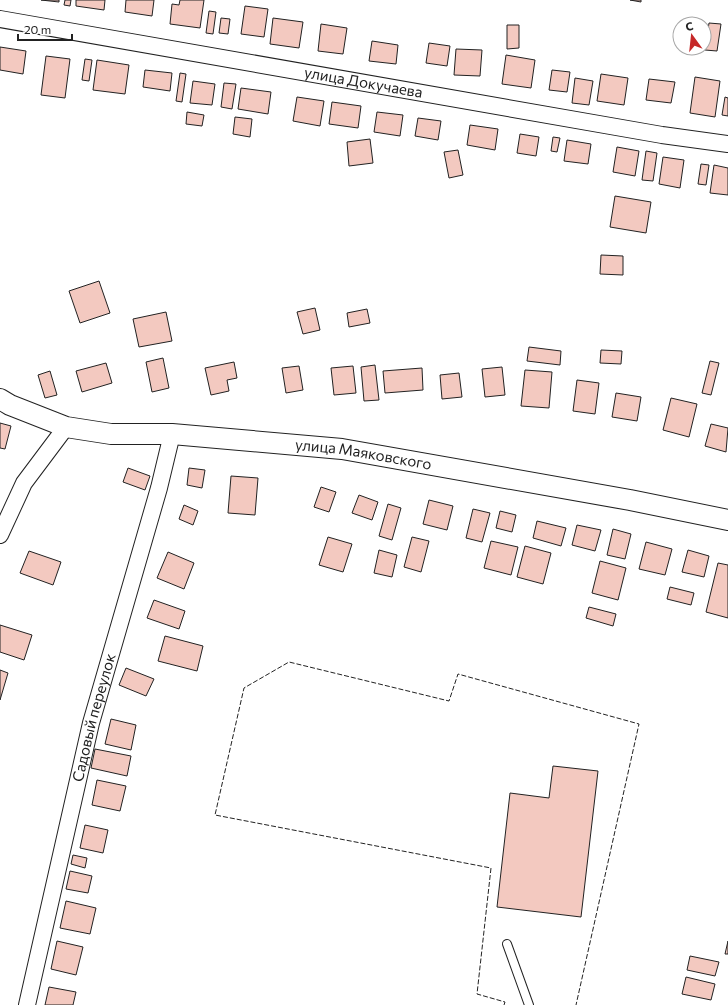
<svg xmlns="http://www.w3.org/2000/svg" width="728" height="1005" font-family="Commissioner,sans-serif">
<style>
.building{fill:#f3c9c0;stroke:#222}
.lines{fill:none;stroke-linecap:round;stroke-linejoin:round}
.service-casing{stroke:#222;stroke-width:10}
.minor-casing{stroke:#222;stroke-width:18}
.tertiary-casing{stroke:#222;stroke-width:22}
.service{stroke:#fff;stroke-width:8}
.minor{stroke:#fff;stroke-width:16}
.tertiary{stroke:#fff;stroke-width:20}
.fence{stroke:#222;stroke-width:1;stroke-dasharray:5 2;stroke-linecap:butt}
.labels{text-anchor:middle;stroke-width:3;stroke-linejoin:round;paint-order:stroke}
.street-label{font-size:15px;fill:#222;stroke:#fff}
</style>
<rect width="100%" height="100%" fill="#fff"/>
<!-- building -->
<g class="building">
<path d="M 41,0 L 59,0 L 59,2 Z"/>
<path d="M 65,0 L 71,0 L 70,6 L 64,5 Z"/>
<path d="M 76,0 L 105,0 L 104,10 L 76,6 Z"/>
<path d="M 126,0 L 154,0 L 152,16 L 125,12 Z"/>
<path d="M 180,0 L 204,0 L 200,28 L 170,24 L 172,4 L 179,5 Z"/>
<path d="M 630,0 L 641,0 L 641,2 Z"/>
<path d="M 245,6 L 268,9 L 264,37 L 241,34 Z"/>
<path d="M 209,11 L 216,12 L 213,34 L 206,33 Z"/>
<path d="M 221,18 L 230,19 L 228,34 L 219,33 Z"/>
<path d="M 273,18 L 303,22 L 299,48 L 270,44 Z"/>
<path d="M 709,23 L 721,24 L 717,51 L 705,50 Z"/>
<path d="M 321,24 L 347,28 L 343,54 L 318,51 Z"/>
<path d="M 507,25 L 519,25 L 519,48 L 507,49 Z"/>
<path d="M 372,41 L 398,45 L 396,64 L 369,61 Z"/>
<path d="M 429,43 L 450,46 L 447,66 L 426,63 Z"/>
<path d="M 0,47 L 26,51 L 23,74 L 0,70 Z"/>
<path d="M 456,49 L 482,50 L 480,76 L 454,75 Z"/>
<path d="M 506,55 L 535,60 L 531,88 L 502,84 Z"/>
<path d="M 46,56 L 70,59 L 65,98 L 41,95 Z"/>
<path d="M 85,59 L 92,60 L 89,81 L 82,80 Z"/>
<path d="M 97,60 L 129,65 L 125,94 L 93,90 Z"/>
<path d="M 145,70 L 172,73 L 170,91 L 143,87 Z"/>
<path d="M 552,70 L 570,72 L 567,92 L 549,90 Z"/>
<path d="M 180,73 L 186,74 L 182,102 L 176,101 Z"/>
<path d="M 601,74 L 628,78 L 624,105 L 597,101 Z"/>
<path d="M 695,77 L 720,81 L 715,117 L 690,113 Z"/>
<path d="M 575,78 L 593,81 L 589,105 L 572,103 Z"/>
<path d="M 649,79 L 675,82 L 671,103 L 646,100 Z"/>
<path d="M 193,81 L 215,84 L 212,105 L 190,103 Z"/>
<path d="M 224,83 L 236,84 L 232,109 L 221,107 Z"/>
<path d="M 241,88 L 271,92 L 268,114 L 238,109 Z"/>
<path d="M 297,97 L 324,101 L 320,126 L 293,121 Z"/>
<path d="M 725,97 L 728,98 L 728,116 L 722,115 Z"/>
<path d="M 332,102 L 361,106 L 358,128 L 329,124 Z"/>
<path d="M 187,112 L 204,115 L 202,126 L 186,124 Z"/>
<path d="M 377,112 L 403,115 L 400,136 L 374,132 Z"/>
<path d="M 235,117 L 252,119 L 250,137 L 233,134 Z"/>
<path d="M 418,118 L 441,121 L 438,140 L 415,136 Z"/>
<path d="M 470,125 L 498,129 L 495,150 L 467,145 Z"/>
<path d="M 520,134 L 539,137 L 536,156 L 517,153 Z"/>
<path d="M 553,137 L 560,138 L 557,152 L 551,151 Z"/>
<path d="M 370,139 L 373,163 L 349,166 L 347,142 Z"/>
<path d="M 567,140 L 591,144 L 588,164 L 564,161 Z"/>
<path d="M 617,147 L 639,151 L 635,176 L 613,172 Z"/>
<path d="M 458,150 L 463,175 L 449,178 L 444,152 Z"/>
<path d="M 646,151 L 657,153 L 653,181 L 642,180 Z"/>
<path d="M 663,157 L 684,160 L 680,188 L 659,184 Z"/>
<path d="M 701,164 L 709,165 L 706,185 L 698,184 Z"/>
<path d="M 714,165 L 728,168 L 728,195 L 710,193 Z"/>
<path d="M 615,196 L 651,202 L 646,233 L 610,227 Z"/>
<path d="M 601,255 L 623,256 L 623,275 L 600,274 Z"/>
<path d="M 99,281 L 110,313 L 80,323 L 69,291 Z"/>
<path d="M 315,308 L 320,330 L 303,334 L 297,312 Z"/>
<path d="M 367,309 L 370,323 L 349,327 L 347,313 Z"/>
<path d="M 166,312 L 172,341 L 139,347 L 133,319 Z"/>
<path d="M 529,347 L 561,351 L 560,365 L 527,361 Z"/>
<path d="M 601,350 L 622,351 L 621,364 L 600,363 Z"/>
<path d="M 163,358 L 169,388 L 152,392 L 146,362 Z"/>
<path d="M 710,361 L 719,363 L 711,395 L 702,393 Z"/>
<path d="M 234,362 L 237,378 L 227,380 L 229,391 L 211,395 L 205,368 Z"/>
<path d="M 106,363 L 112,383 L 82,392 L 76,371 Z"/>
<path d="M 375,365 L 379,400 L 364,401 L 361,367 Z"/>
<path d="M 299,366 L 303,390 L 286,393 L 282,368 Z"/>
<path d="M 353,366 L 356,393 L 334,395 L 331,368 Z"/>
<path d="M 502,367 L 505,395 L 485,397 L 482,369 Z"/>
<path d="M 422,368 L 423,390 L 385,393 L 383,371 Z"/>
<path d="M 525,370 L 552,372 L 549,408 L 521,406 Z"/>
<path d="M 50,371 L 57,395 L 45,398 L 38,375 Z"/>
<path d="M 459,373 L 462,397 L 442,399 L 440,375 Z"/>
<path d="M 577,380 L 599,383 L 595,414 L 573,411 Z"/>
<path d="M 616,393 L 641,397 L 637,421 L 612,417 Z"/>
<path d="M 671,398 L 697,404 L 689,437 L 663,430 Z"/>
<path d="M 0,423 L 11,426 L 5,449 L 0,448 Z"/>
<path d="M 711,424 L 728,428 L 726,452 L 705,446 Z"/>
<path d="M 128,468 L 150,476 L 145,490 L 123,482 Z"/>
<path d="M 189,468 L 205,470 L 202,488 L 187,485 Z"/>
<path d="M 231,476 L 258,478 L 255,515 L 228,513 Z"/>
<path d="M 321,487 L 336,492 L 329,512 L 314,507 Z"/>
<path d="M 359,495 L 378,502 L 372,520 L 352,513 Z"/>
<path d="M 429,500 L 453,506 L 447,530 L 423,524 Z"/>
<path d="M 388,504 L 401,508 L 392,540 L 379,536 Z"/>
<path d="M 184,505 L 198,511 L 193,525 L 179,519 Z"/>
<path d="M 473,509 L 490,513 L 482,542 L 466,538 Z"/>
<path d="M 500,511 L 516,515 L 512,532 L 496,528 Z"/>
<path d="M 537,521 L 566,528 L 561,546 L 533,538 Z"/>
<path d="M 577,525 L 601,530 L 595,551 L 572,545 Z"/>
<path d="M 613,529 L 631,534 L 625,559 L 607,555 Z"/>
<path d="M 328,537 L 352,544 L 343,572 L 319,565 Z"/>
<path d="M 412,537 L 429,541 L 421,572 L 404,567 Z"/>
<path d="M 491,541 L 518,547 L 511,575 L 484,568 Z"/>
<path d="M 646,542 L 672,549 L 665,575 L 639,569 Z"/>
<path d="M 525,546 L 551,553 L 543,584 L 517,577 Z"/>
<path d="M 379,550 L 397,555 L 392,577 L 374,573 Z"/>
<path d="M 688,550 L 709,556 L 704,577 L 682,572 Z"/>
<path d="M 29,551 L 61,562 L 53,585 L 20,573 Z"/>
<path d="M 168,552 L 194,563 L 184,589 L 157,578 Z"/>
<path d="M 600,561 L 626,568 L 618,600 L 592,593 Z"/>
<path d="M 718,563 L 728,565 L 728,618 L 706,612 Z"/>
<path d="M 670,587 L 694,593 L 691,605 L 667,599 Z"/>
<path d="M 154,600 L 185,611 L 179,629 L 147,618 Z"/>
<path d="M 589,607 L 616,614 L 613,626 L 586,618 Z"/>
<path d="M 0,625 L 32,635 L 24,660 L 0,652 Z"/>
<path d="M 165,636 L 203,646 L 197,671 L 158,661 Z"/>
<path d="M 126,668 L 154,679 L 146,696 L 119,685 Z"/>
<path d="M 0,670 L 8,673 L 0,700 Z"/>
<path d="M 111,719 L 136,725 L 131,750 L 105,744 Z"/>
<path d="M 95,749 L 131,756 L 127,776 L 91,768 Z"/>
<path d="M 553,766 L 598,771 L 581,917 L 497,907 L 510,793 L 549,798 Z"/>
<path d="M 97,780 L 126,786 L 120,811 L 92,805 Z"/>
<path d="M 85,825 L 108,830 L 103,853 L 80,848 Z"/>
<path d="M 73,855 L 87,858 L 85,868 L 71,864 Z"/>
<path d="M 70,871 L 92,876 L 88,893 L 66,889 Z"/>
<path d="M 66,901 L 96,908 L 90,934 L 60,928 Z"/>
<path d="M 57,941 L 83,947 L 76,975 L 51,969 Z"/>
<path d="M 728,941 L 728,954 L 725,954 Z"/>
<path d="M 690,956 L 719,962 L 715,976 L 687,970 Z"/>
<path d="M 686,977 L 715,984 L 711,1000 L 682,994 Z"/>
<path d="M 49,987 L 76,992 L 73,1005 L 45,1005 Z"/>
</g>
<g class="lines">
<defs>
<path id="service" d="M 507,944 L 529,1005"/>
<g id="minor">
<path id="s1" d="M 0,19 L 662,135 L 728,144"/>
<path d="M 0,535 L 24,483 L 66,427"/>
<path id="s2" d="M 27,1005 L 91,723 L 159,488 L 172,434"/>
</g>
<g id="tertiary">
<path id="s3" d="M 0,399 L 10,405 L 66,427 L 111,434 L 172,434 L 342,449 L 630,500 L 728,520"/>
</g>
</defs>
<!-- service casing -->
<use href="#service" class="service-casing"/>
<!-- minor casing -->
<use href="#minor" class="minor-casing"/>
<!-- tertiary casing -->
<use href="#tertiary" class="tertiary-casing"/>
<!-- service -->
<use href="#service" class="service"/>
<!-- minor -->
<use href="#minor" class="minor"/>
<!-- tertiary -->
<use href="#tertiary" class="tertiary"/>
<!-- fence -->
<path class="fence" d="M 504,1005 L 505,1002 L 477,994 L 491,868 L 215,815 L 244,688 L 289,662 L 449,701 L 458,674 L 639,724 L 576,1005"/>
</g>
<g class="labels">
<!-- street labels -->
<g class="street-label">
<text dy="5" stroke="none"><textPath href="#s1" startOffset="369">улица Докучаева</textPath></text>
<text dy="5" stroke="none"><textPath href="#s3" startOffset="371">улица Маяковского</textPath></text>
<text dy="5" stroke="none"><textPath href="#s2" startOffset="295">Садовый переулок</textPath></text>
</g>
</g>
<!-- north arrow -->
<g transform="translate(692 36) rotate(345)"><circle r="19" fill="#ffffff" stroke="#a7a7a7"/>
<path d="M0-3L7 15L0 10L-7 15Z" fill="#c62828"/>
<text y="-6" font-size="11" font-weight="bold" text-anchor="middle" fill="#222222">С</text>
</g>
<!-- scale -->
<path d="M18 34v6h54v-6" fill="none" stroke="#222222" stroke-width="2"/>
<text x="24" y="34" font-size="12" fill="#222222" stroke="#ffffff" stroke-width="3" paint-order="stroke">20 m</text>
</svg>
